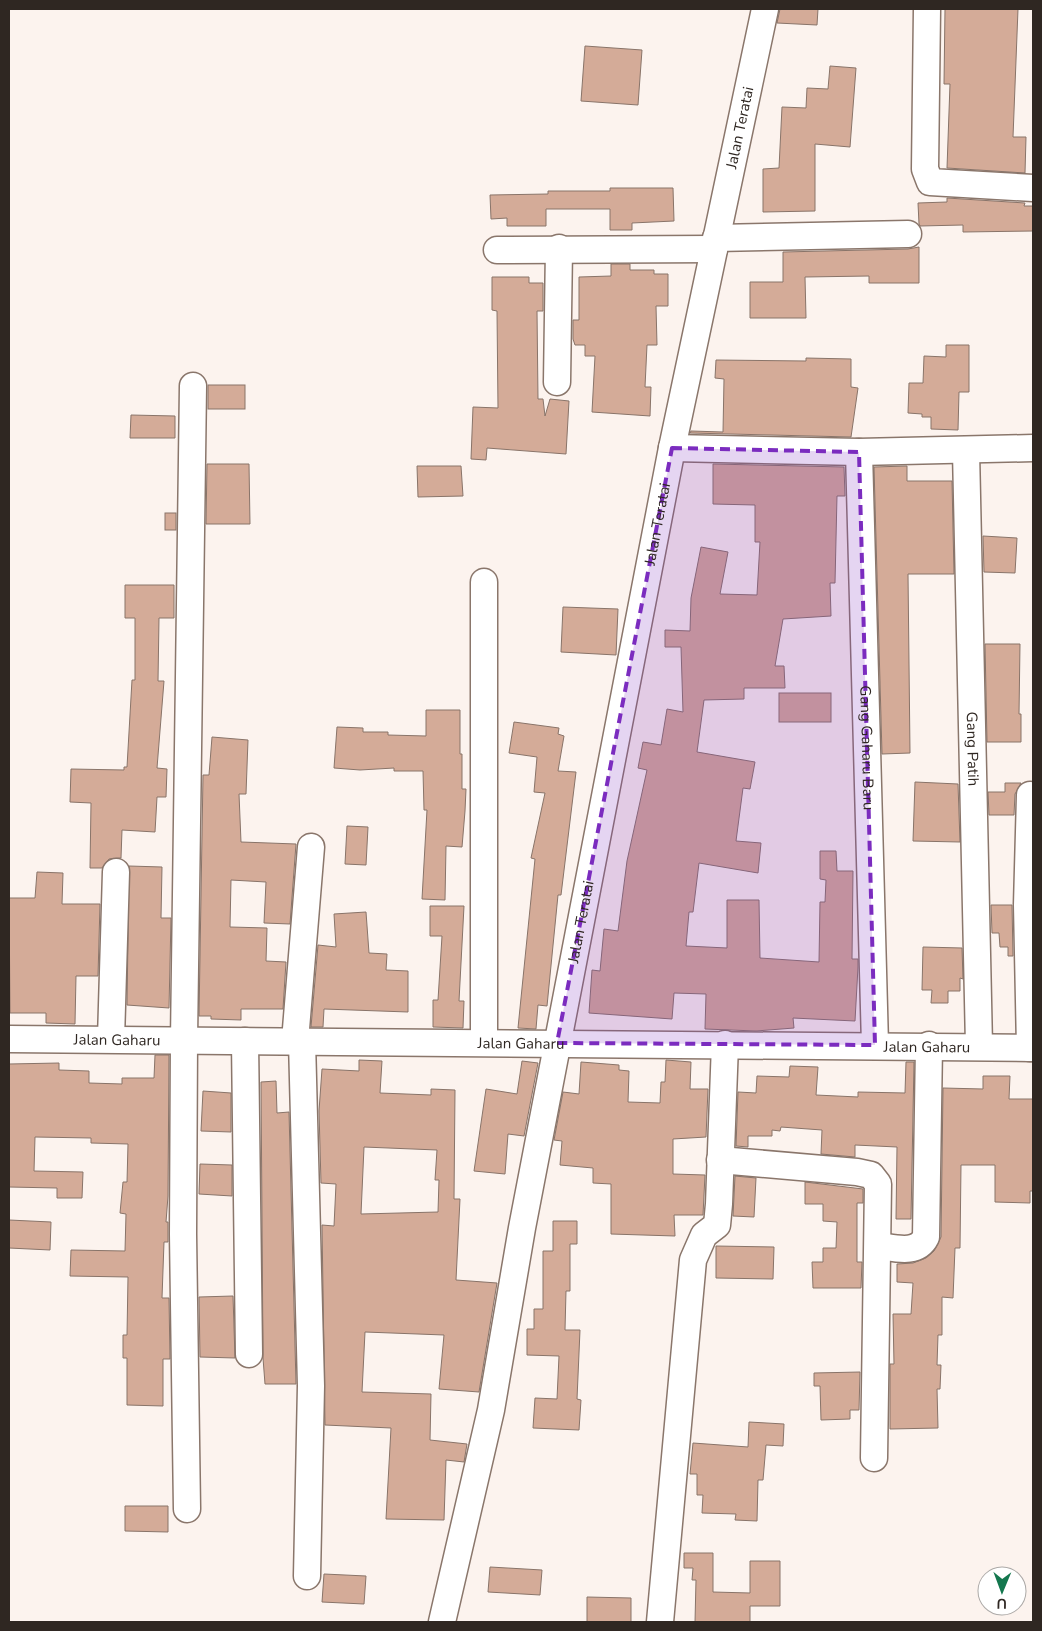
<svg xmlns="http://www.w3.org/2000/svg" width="1042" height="1631" font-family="'Nunito Sans',sans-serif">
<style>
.building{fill:#d4ab98;stroke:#897469;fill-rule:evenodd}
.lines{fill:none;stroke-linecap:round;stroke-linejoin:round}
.minor-casing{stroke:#8a766b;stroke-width:29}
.minor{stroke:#fff;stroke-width:26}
.marked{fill:#7b2cbf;fill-opacity:0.2;stroke:#7b2cbf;stroke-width:4;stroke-dasharray:10 6;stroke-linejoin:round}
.labels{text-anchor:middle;stroke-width:4;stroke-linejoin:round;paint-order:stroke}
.street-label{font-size:15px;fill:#2f2722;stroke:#fff}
</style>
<rect width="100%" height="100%" fill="#fcf3ee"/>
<!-- building -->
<g class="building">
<path d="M 780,9 L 818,9 L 817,25 L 777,23 Z"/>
<path d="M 945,9 L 1018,9 L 1013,137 L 1026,137 L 1025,173 L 947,168 L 950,84 L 944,84 Z"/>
<path d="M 585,46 L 642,50 L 638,105 L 581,101 Z"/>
<path d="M 830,66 L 856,68 L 850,147 L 815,144 L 815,211 L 763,212 L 763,169 L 779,168 L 782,107 L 806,108 L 807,88 L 828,89 Z"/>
<path d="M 610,188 L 673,188 L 674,221 L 632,223 L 632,230 L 610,230 L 610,209 L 546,209 L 546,226 L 507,226 L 507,218 L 491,219 L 490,195 L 548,194 L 548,191 L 610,191 Z"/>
<path d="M 947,198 L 1025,203 L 1024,206 L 1033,206 L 1033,231 L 963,232 L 963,225 L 920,226 L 919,224 L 918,203 L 947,202 Z"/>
<path d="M 919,247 L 919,283 L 869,283 L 869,276 L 805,277 L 806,318 L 750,318 L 750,282 L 783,282 L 783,252 L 908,249 Z"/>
<path d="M 611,264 L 630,264 L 630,270 L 654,270 L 654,274 L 668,274 L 668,306 L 656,306 L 657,345 L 647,345 L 645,387 L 651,387 L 650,416 L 592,412 L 595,356 L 585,356 L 585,345 L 575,345 L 573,339 L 573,320 L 579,320 L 579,277 L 611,276 Z"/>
<path d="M 492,277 L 529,277 L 529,283 L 543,283 L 543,311 L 537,311 L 538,399 L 543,399 L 545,416 L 550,399 L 569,401 L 566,454 L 487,448 L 486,460 L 471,459 L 473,407 L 498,408 L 497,311 L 492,310 Z"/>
<path d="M 946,345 L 969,345 L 969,392 L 959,392 L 958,430 L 931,429 L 931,417 L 922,417 L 922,414 L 908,413 L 909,383 L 923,383 L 924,356 L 946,357 Z"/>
<path d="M 806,358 L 851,359 L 851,387 L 858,388 L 851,437 L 690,433 L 691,431 L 723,432 L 724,379 L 715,378 L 716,360 L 806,361 Z"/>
<rect x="208" y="385" width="37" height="24"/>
<path d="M 131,415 L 175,416 L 175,438 L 130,438 Z"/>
<path d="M 207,464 L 249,464 L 250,524 L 206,524 Z"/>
<path d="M 713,464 L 844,467 L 845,496 L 837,496 L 835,583 L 830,583 L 831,616 L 783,619 L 775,666 L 784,666 L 785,688 L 744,688 L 744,699 L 704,700 L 697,752 L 755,762 L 750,789 L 743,788 L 736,841 L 761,843 L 758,873 L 699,863 L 693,912 L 689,912 L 686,946 L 727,948 L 727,900 L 759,900 L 760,958 L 819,962 L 820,902 L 825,902 L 826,880 L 820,879 L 820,851 L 836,851 L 837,871 L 853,871 L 852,959 L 858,959 L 858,967 L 855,1021 L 793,1018 L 794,1028 L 756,1031 L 705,1029 L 706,994 L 674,993 L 672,1019 L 589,1013 L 592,970 L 600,971 L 604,929 L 618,931 L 627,861 L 647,770 L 638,768 L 643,742 L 661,745 L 667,709 L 683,712 L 681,647 L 665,647 L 665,630 L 690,631 L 691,598 L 701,547 L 728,552 L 720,594 L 757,595 L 760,542 L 755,542 L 755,505 L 713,504 Z"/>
<path d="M 417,466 L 461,466 L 463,496 L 418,497 Z"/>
<path d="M 907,466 L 907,481 L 952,481 L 954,574 L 908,574 L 910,753 L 882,754 L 874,467 Z"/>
<rect x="165" y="513" width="11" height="17"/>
<path d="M 983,536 L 1017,538 L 1015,573 L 984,572 Z"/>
<path d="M 125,585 L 174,585 L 174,618 L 159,618 L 158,681 L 164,681 L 157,768 L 167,769 L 166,797 L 157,797 L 155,832 L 122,830 L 121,858 L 109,859 L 102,868 L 90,868 L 91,803 L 70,802 L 71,769 L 124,770 L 124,767 L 127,767 L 132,680 L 135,680 L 135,618 L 125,618 Z"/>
<path d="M 563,607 L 618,609 L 616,655 L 561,652 Z"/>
<path d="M 985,644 L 1020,644 L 1019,714 L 1021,714 L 1021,742 L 987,742 Z"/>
<rect x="779" y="693" width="52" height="29"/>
<path d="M 426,710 L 460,710 L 460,754 L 462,754 L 462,789 L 466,789 L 465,811 L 462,847 L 446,846 L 445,900 L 422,899 L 427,810 L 424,810 L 423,771 L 394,771 L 394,768 L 360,770 L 334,768 L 337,727 L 363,728 L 363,732 L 388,732 L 388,735 L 426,736 Z"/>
<path d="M 514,722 L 559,728 L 558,734 L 564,736 L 558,771 L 576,772 L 561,895 L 558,895 L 547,1006 L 538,1005 L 536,1029 L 518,1028 L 535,859 L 531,858 L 545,793 L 534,792 L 537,757 L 509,753 Z"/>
<path d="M 212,737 L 248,740 L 246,794 L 239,794 L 241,842 L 296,844 L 290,924 L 264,923 L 266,882 L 231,880 L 230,927 L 267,928 L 266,961 L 286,962 L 283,1009 L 241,1009 L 241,1020 L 211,1019 L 211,1016 L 199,1016 L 203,775 L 209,775 Z"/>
<path d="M 915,782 L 958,784 L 960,842 L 913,841 Z"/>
<path d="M 1005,783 L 1021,783 L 1015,794 L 1014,815 L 989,815 L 988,792 L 1005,792 Z"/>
<path d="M 347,826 L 368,827 L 366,865 L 345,864 Z"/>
<path d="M 129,866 L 162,867 L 161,918 L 171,918 L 169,1008 L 127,1005 Z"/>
<path d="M 37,872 L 63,873 L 62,904 L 100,904 L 98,976 L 76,976 L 75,1024 L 46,1023 L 46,1013 L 10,1013 L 9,898 L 35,898 Z"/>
<path d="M 991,905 L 1012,905 L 1013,956 L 1008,956 L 1008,947 L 1000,947 L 999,933 L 992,933 Z"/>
<path d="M 430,906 L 464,906 L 459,1001 L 464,1001 L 463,1028 L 433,1027 L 433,1000 L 438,1000 L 442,936 L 430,936 Z"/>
<path d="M 366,912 L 369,953 L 387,954 L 386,970 L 408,971 L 408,1012 L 324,1009 L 323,1027 L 311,1027 L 318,945 L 336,947 L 334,914 Z"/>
<path d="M 923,947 L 962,948 L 963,979 L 960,978 L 960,991 L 948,991 L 948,1003 L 931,1003 L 932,990 L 922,990 Z"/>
<path d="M 155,1055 L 169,1055 L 168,1196 L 166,1222 L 168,1222 L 168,1242 L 164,1242 L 162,1298 L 169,1298 L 170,1359 L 163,1359 L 163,1406 L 127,1405 L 127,1358 L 123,1358 L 123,1335 L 127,1335 L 128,1277 L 70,1276 L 71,1250 L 125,1251 L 126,1214 L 120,1213 L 123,1182 L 127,1182 L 128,1144 L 91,1143 L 91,1138 L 35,1137 L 34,1171 L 83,1172 L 82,1198 L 57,1198 L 57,1188 L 9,1187 L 9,1064 L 59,1063 L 59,1070 L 89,1071 L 89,1083 L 122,1084 L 122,1078 L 154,1078 Z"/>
<path d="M 359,1060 L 382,1061 L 380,1093 L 431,1095 L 431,1089 L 455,1090 L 454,1199 L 460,1199 L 456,1280 L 497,1283 L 479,1392 L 439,1389 L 444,1335 L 365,1332 L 362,1392 L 431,1394 L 430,1440 L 467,1444 L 464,1462 L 446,1460 L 444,1520 L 386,1519 L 391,1428 L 325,1425 L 322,1225 L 334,1226 L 336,1184 L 321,1183 L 319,1111 L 322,1069 L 359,1071 ZM 364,1147 L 437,1150 L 435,1180 L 439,1180 L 438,1212 L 361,1214 Z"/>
<path d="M 666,1060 L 691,1062 L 690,1089 L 708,1089 L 706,1137 L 673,1139 L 673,1174 L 705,1175 L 703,1215 L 674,1215 L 675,1236 L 611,1234 L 611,1184 L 593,1183 L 593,1168 L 560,1165 L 562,1141 L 554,1140 L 563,1092 L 579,1094 L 581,1062 L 619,1065 L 619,1070 L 629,1071 L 628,1102 L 660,1103 L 661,1082 L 665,1082 Z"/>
<path d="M 522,1061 L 538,1063 L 524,1136 L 508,1134 L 505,1174 L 474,1171 L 486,1089 L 517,1094 Z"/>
<path d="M 906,1062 L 914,1062 L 911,1219 L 896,1219 L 897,1147 L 855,1145 L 855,1157 L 821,1154 L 822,1130 L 781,1127 L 780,1131 L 772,1130 L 772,1136 L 748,1136 L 748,1147 L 736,1146 L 738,1092 L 756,1093 L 757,1076 L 789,1077 L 790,1066 L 818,1067 L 816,1095 L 858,1097 L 858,1092 L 905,1093 Z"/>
<path d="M 983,1076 L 1010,1076 L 1009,1099 L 1033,1099 L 1033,1191 L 1030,1191 L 1030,1203 L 995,1202 L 995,1165 L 961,1165 L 960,1248 L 955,1248 L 953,1298 L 942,1297 L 942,1335 L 938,1335 L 937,1365 L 941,1365 L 940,1389 L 937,1389 L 938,1428 L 890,1429 L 890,1364 L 894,1364 L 893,1314 L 911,1314 L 913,1283 L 897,1282 L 897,1264 L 913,1263 L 926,1258 L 934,1251 L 941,1237 L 943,1088 L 983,1089 Z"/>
<path d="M 276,1081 L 277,1113 L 289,1112 L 296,1384 L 265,1384 L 263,1358 L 261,1082 Z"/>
<path d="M 203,1091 L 231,1093 L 231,1132 L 201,1131 Z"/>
<path d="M 200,1164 L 232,1165 L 232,1196 L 199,1194 Z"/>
<path d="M 735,1176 L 756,1178 L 754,1217 L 733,1216 Z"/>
<path d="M 805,1182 L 863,1189 L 863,1203 L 857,1203 L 857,1262 L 862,1262 L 861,1288 L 813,1288 L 812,1262 L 823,1262 L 823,1248 L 836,1248 L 837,1222 L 823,1221 L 823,1204 L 805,1204 Z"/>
<path d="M 9,1220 L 51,1222 L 50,1250 L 9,1248 Z"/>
<path d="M 553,1221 L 577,1221 L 577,1244 L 570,1244 L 570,1291 L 566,1291 L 565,1330 L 580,1330 L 577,1399 L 581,1400 L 579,1430 L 533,1428 L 535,1398 L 557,1399 L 559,1356 L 527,1355 L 527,1329 L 534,1329 L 534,1309 L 543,1309 L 543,1251 L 553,1251 Z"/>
<path d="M 716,1246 L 774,1247 L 773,1279 L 716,1278 Z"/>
<path d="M 233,1296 L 235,1358 L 200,1357 L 199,1297 Z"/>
<path d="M 860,1372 L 859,1410 L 850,1410 L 850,1419 L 821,1420 L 820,1386 L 814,1386 L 814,1373 Z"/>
<path d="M 749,1422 L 784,1424 L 783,1446 L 766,1445 L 763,1480 L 758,1480 L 757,1521 L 735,1520 L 736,1514 L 702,1513 L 703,1495 L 697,1495 L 697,1474 L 690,1474 L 693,1443 L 748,1447 Z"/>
<path d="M 125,1506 L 168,1506 L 168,1532 L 125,1531 Z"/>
<path d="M 684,1553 L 713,1553 L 713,1592 L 750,1593 L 750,1561 L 780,1561 L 780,1606 L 750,1606 L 750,1622 L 695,1622 L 696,1580 L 692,1580 L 693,1568 L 684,1568 Z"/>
<path d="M 490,1567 L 542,1570 L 540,1595 L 488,1592 Z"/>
<path d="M 324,1574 L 366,1576 L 364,1604 L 322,1602 Z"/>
<path d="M 587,1597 L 631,1598 L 631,1622 L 587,1622 Z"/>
</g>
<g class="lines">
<defs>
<g id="minor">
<path d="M 927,9 L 925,169 L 930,182 L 1033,188"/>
<path d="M 716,238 L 908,234"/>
<path d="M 497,250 L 714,249"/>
<path d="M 557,382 L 559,248"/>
<path d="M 672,448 L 859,452 L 1033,448"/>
<path id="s1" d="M 966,451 L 979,1046"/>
<path id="s2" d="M 859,452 L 875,1045"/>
<path d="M 1030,795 L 1027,905 L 1030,1048"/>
<path id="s3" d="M 9,1039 L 1033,1048"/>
<path d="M 111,1039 L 116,872"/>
<path d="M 245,1041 L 249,1354"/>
<path d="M 295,1041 L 311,847"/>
<path d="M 302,1041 L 311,1386 L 307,1576"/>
<path d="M 484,1042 L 484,582"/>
<path d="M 720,1160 L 857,1172 L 871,1175 L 878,1184 L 874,1458"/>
<path d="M 879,1246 C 895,1248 917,1255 926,1237 L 929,1045"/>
<path d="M 187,1509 L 183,1234 L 184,1040 L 193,386"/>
<path id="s4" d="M 442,1622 L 491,1410 L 522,1228 L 672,448 L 765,9"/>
<path d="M 660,1622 L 693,1260 L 704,1235 L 717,1225 L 719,1204 L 725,1044"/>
</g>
</defs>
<!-- minor casing -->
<use href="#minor" class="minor-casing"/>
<!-- minor -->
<use href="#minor" class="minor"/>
</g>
<!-- marked area -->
<path class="marked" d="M 672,448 L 859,452 L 875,1045 L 557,1043 Z"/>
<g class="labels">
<!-- street labels -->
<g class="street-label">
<text dy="5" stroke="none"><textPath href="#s4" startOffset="1524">Jalan Teratai</textPath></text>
<text dy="5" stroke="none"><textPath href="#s4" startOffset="1119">Jalan Teratai</textPath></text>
<text dy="5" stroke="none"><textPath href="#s1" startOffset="298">Gang Patih</textPath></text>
<text dy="5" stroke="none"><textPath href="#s2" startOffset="296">Gang Gaharu Baru</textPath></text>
<text dy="5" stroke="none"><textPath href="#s4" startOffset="714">Jalan Teratai</textPath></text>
<text dy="5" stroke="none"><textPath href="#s3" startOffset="108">Jalan Gaharu</textPath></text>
<text dy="5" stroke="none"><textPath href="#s3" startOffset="512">Jalan Gaharu</textPath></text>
<text dy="5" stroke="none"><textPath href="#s3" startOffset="918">Jalan Gaharu</textPath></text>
</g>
</g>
<!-- border -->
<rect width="1042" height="1631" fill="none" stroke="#2f2722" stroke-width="20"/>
<!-- north arrow -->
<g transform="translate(1002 1591) rotate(181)"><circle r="24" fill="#ffffff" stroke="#aca9a7"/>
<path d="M0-4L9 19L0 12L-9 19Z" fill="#14774e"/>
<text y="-8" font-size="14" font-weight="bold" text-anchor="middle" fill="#2f2722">U</text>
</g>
</svg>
